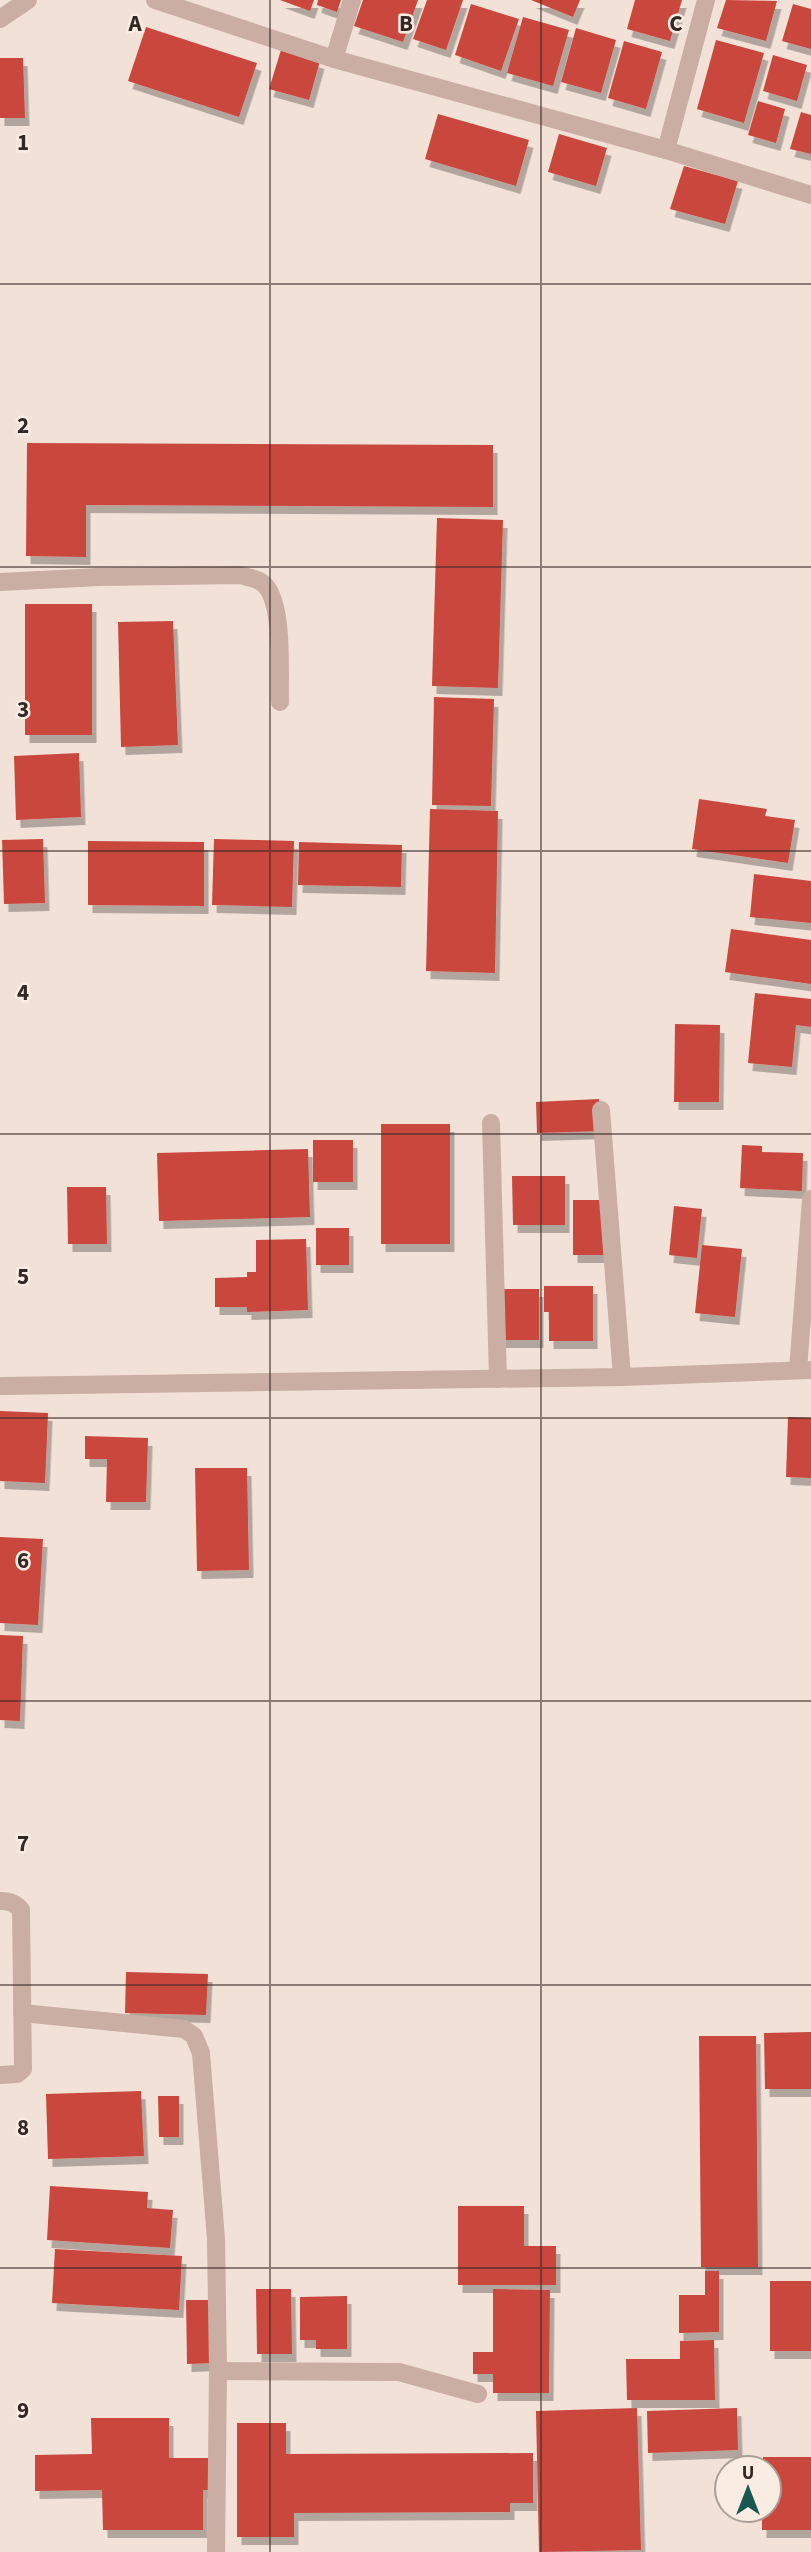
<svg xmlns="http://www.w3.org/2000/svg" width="811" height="2552" font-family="'Source Sans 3',sans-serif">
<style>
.building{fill:#ca473d;filter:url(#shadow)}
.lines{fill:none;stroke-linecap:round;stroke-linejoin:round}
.minor{stroke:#caaea3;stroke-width:18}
.grid{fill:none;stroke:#342825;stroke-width:2;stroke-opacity:0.55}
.grid-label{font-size:23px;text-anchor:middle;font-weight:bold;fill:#342825;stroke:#f9ece3;stroke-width:5;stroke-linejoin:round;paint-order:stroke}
</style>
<defs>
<filter id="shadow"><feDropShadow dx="4.5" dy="8" stdDeviation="0" flood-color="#0004"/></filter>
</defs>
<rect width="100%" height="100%" fill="#f2e1d7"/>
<!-- building -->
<g class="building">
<path d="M 280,0 L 314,0 L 310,11 Z"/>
<path d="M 318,0 L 341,0 L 337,12 L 317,5 Z"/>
<path d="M 363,0 L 418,0 L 403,42 L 354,26 Z"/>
<path d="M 427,0 L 463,0 L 446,50 L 413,39 Z"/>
<path d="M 531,0 L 580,0 L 573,17 Z"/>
<path d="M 635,0 L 682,0 L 670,41 L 627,29 Z"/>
<path d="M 726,0 L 777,1 L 766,41 L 717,28 Z"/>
<path d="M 471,4 L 519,19 L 501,71 L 455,55 Z"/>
<path d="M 793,4 L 811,9 L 811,49 L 782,41 Z"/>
<path d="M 523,17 L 569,30 L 553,86 L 507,73 Z"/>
<path d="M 146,27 L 257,63 L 239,117 L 128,81 Z"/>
<path d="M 576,28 L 616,40 L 601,93 L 561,82 Z"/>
<path d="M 716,40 L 764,53 L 744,123 L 697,109 Z"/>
<path d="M 624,41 L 662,52 L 646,109 L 608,98 Z"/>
<path d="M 281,50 L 320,61 L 309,100 L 269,89 Z"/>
<path d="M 773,55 L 807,65 L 797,101 L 763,91 Z"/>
<path d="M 0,58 L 23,58 L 25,118 L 0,118 Z"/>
<path d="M 758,101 L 785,109 L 776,143 L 748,135 Z"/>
<path d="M 801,112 L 811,115 L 811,154 L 790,149 Z"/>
<path d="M 438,114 L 529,140 L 516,186 L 425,159 Z"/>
<path d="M 559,134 L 607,148 L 596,186 L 548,172 Z"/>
<path d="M 684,166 L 738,181 L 725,224 L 670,209 Z"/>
<path d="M 27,443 L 493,445 L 493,507 L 86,505 L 86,557 L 26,556 Z"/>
<path d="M 437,518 L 503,520 L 498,688 L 432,686 Z"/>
<rect x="25" y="604" width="67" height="131"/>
<path d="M 173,621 L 178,745 L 121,747 L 118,622 Z"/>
<path d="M 434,697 L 494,699 L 491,806 L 432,805 Z"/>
<path d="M 79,753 L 81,817 L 16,820 L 14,756 Z"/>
<path d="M 699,799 L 767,809 L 765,816 L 795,820 L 788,863 L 692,849 Z"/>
<path d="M 430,809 L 498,811 L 495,973 L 426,971 Z"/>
<path d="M 43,839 L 45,903 L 4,904 L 2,840 Z"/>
<path d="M 214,839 L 294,841 L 292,907 L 212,905 Z"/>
<path d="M 88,841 L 204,842 L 204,906 L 88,905 Z"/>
<path d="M 299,842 L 402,845 L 401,887 L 298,885 Z"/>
<path d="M 754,874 L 811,881 L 811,923 L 750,917 Z"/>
<path d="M 731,929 L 811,940 L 811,984 L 725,972 Z"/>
<path d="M 755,993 L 811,999 L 811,1027 L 796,1025 L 792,1067 L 748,1063 Z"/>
<path d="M 675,1024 L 720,1025 L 719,1102 L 674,1102 Z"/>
<path d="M 599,1099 L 601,1131 L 537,1133 L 536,1102 Z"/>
<rect x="381" y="1124" width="69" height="120"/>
<rect x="313" y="1140" width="40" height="42"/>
<path d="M 742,1145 L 762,1146 L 762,1152 L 803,1153 L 802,1191 L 740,1188 Z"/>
<path d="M 308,1149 L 310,1217 L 159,1221 L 157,1153 Z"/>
<path d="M 512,1176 L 565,1176 L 565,1225 L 513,1225 Z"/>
<path d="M 67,1187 L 106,1187 L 107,1244 L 68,1244 Z"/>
<rect x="573" y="1200" width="33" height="55"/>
<path d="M 674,1206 L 702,1209 L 697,1258 L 669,1255 Z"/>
<rect x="316" y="1228" width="33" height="37"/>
<path d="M 306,1239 L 308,1310 L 247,1312 L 247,1307 L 215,1307 L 215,1278 L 247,1277 L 247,1272 L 256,1272 L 256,1240 Z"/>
<path d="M 702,1245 L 742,1249 L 735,1317 L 695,1313 Z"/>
<path d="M 544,1286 L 593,1286 L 593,1341 L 549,1341 L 549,1312 L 544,1312 Z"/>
<rect x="501" y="1289" width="38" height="51"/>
<path d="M 0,1411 L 48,1413 L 45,1483 L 0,1481 Z"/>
<path d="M 788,1417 L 811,1418 L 811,1478 L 786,1477 Z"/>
<path d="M 85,1436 L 148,1438 L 146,1502 L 106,1502 L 107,1459 L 85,1459 Z"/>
<path d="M 195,1468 L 247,1468 L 249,1570 L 197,1571 Z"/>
<path d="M 0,1537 L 43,1539 L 38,1625 L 0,1623 Z"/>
<path d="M 0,1635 L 23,1636 L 20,1721 L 0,1720 Z"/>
<path d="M 126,1972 L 208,1974 L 206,2015 L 125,2013 Z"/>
<path d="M 811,2032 L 811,2089 L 765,2089 L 764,2033 Z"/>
<path d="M 699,2036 L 756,2036 L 758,2267 L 701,2267 Z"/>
<path d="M 141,2091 L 144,2156 L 48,2159 L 46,2094 Z"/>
<path d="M 158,2096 L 179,2096 L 179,2137 L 159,2137 Z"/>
<path d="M 50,2186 L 148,2192 L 147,2208 L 173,2210 L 170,2248 L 47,2240 Z"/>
<path d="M 458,2206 L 524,2206 L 524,2246 L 556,2246 L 556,2285 L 458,2285 Z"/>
<path d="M 55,2249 L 182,2256 L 179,2310 L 52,2303 Z"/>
<path d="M 705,2271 L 719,2271 L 719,2332 L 679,2333 L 679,2295 L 705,2295 Z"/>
<rect x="770" y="2281" width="41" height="70"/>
<path d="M 256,2289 L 291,2289 L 292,2354 L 257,2354 Z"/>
<path d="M 493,2289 L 550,2290 L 549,2393 L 493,2393 L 493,2374 L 473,2374 L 473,2352 L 493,2352 Z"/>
<path d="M 347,2296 L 347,2349 L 316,2349 L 316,2340 L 300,2340 L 300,2297 Z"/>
<path d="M 186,2300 L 214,2300 L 214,2363 L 187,2364 Z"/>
<path d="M 714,2340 L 715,2400 L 627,2400 L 626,2359 L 680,2359 L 680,2341 Z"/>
<path d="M 637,2408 L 641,2550 L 539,2552 L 536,2411 Z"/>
<path d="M 737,2408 L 738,2450 L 648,2453 L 647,2411 Z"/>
<path d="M 91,2418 L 169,2418 L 169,2458 L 214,2458 L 214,2490 L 203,2490 L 203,2530 L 103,2530 L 102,2490 L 35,2491 L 35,2455 L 92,2454 Z"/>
<path d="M 237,2423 L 286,2423 L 286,2454 L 533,2453 L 533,2503 L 510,2503 L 510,2512 L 294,2513 L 294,2537 L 237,2537 Z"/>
<path d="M 763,2457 L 811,2457 L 811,2530 L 762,2530 L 762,2510 L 769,2510 L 769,2468 L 763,2468 Z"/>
</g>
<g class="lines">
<!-- minor -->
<g class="minor">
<path d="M 155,0 L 334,59 L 666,150 L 811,195"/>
<path d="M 0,19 L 28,0"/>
<path d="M 334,59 L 352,0"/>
<path d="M 666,150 L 706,0"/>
<path d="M 0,582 L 99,577 L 240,575 C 246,577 255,578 261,582 C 285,596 279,676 280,702"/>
<path d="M 601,1110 L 622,1377"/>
<path d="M 491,1123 L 498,1379"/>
<path d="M 798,1370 L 811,1199"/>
<path d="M 0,1386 L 622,1377 L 811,1370"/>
<path d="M 0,1901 C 9,1901 16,1903 21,1910 L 23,2069 L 17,2074 L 0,2075"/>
<path d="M 22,2013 L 184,2029 L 194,2036 L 201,2053 L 216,2239 L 218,2371 L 216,2552"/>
<path d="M 218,2371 L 399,2372 L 478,2394"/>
</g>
</g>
<!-- grid -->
<path class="grid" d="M 270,0 L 270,2552M 541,0 L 541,2552M 0,284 L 811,284M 0,567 L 811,567M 0,851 L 811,851M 0,1134 L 811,1134M 0,1418 L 811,1418M 0,1701 L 811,1701M 0,1985 L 811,1985M 0,2268 L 811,2268"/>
<g class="grid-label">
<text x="135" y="31">A</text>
<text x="406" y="31">B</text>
<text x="676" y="31">C</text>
<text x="23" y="150">1</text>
<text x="23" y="433">2</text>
<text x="23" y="717">3</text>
<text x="23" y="1000">4</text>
<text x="23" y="1284">5</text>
<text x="23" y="1568">6</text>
<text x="23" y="1851">7</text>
<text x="23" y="2135">8</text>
<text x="23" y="2418">9</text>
</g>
<!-- north arrow -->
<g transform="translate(748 2489)"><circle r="33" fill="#f9ece3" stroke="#aa9e97" stroke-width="2"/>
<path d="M0-5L12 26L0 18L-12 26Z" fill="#1a5751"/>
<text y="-10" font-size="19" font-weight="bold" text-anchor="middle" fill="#342825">U</text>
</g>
</svg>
